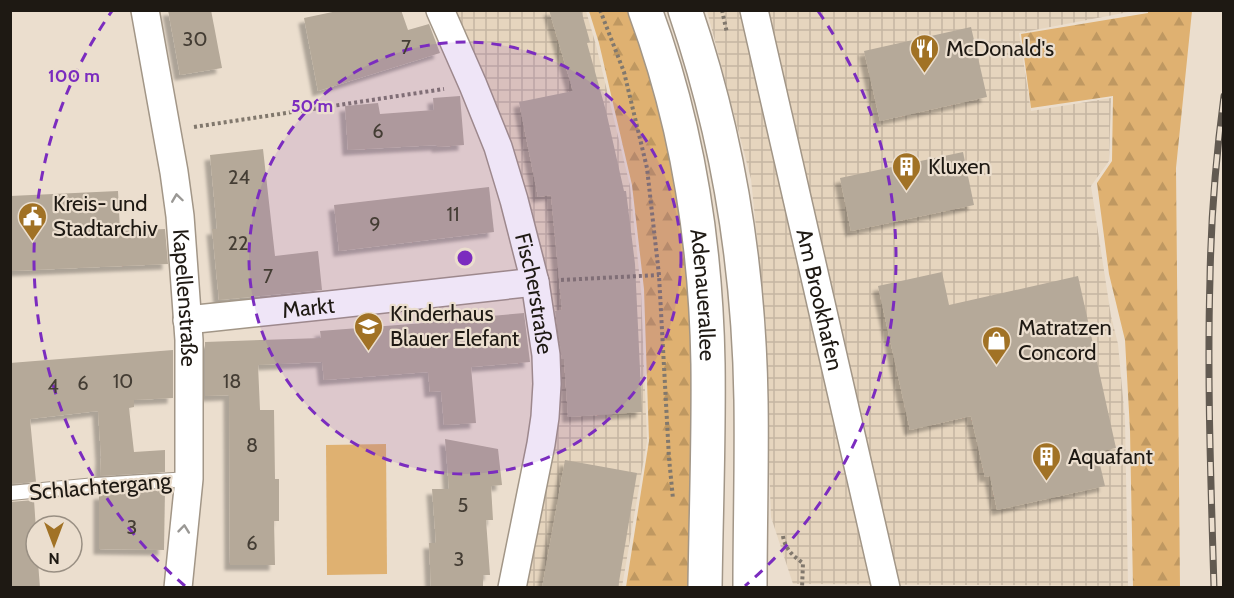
<svg xmlns="http://www.w3.org/2000/svg" width="1234" height="598" font-family="Cabin,sans-serif">
<style>
.industrial{fill:url(#industrial-grid)}
.forest{fill:url(#forest-firs)}
.green{fill:#dfb171}
.building{fill:#b5a999;filter:url(#shadow)}
.lines{fill:none;stroke-linecap:round;stroke-linejoin:round}
.service-casing{stroke:#a29687;stroke-width:16}
.minor-casing{stroke:#a29687;stroke-width:30}
.secondary-casing{stroke:#a29687;stroke-width:36}
.path{stroke:#81786d;stroke-width:4;stroke-dasharray:3 3;stroke-linecap:butt}
.service{stroke:#fff;stroke-width:14}
.minor{stroke:#fff;stroke-width:27}
.secondary{stroke:#fff;stroke-width:33}
.rail-casing{stroke:#625a51;stroke-width:7}
.rail{stroke:#ebdece;stroke-width:4.5;stroke-dasharray:14;stroke-linecap:butt}
.oneway{stroke:#9a9895}
.ring{fill:none;stroke:#7b2cbf;stroke-width:3;stroke-dasharray:10 8}
.labels{text-anchor:middle;stroke-width:4.5;stroke-linejoin:round;paint-order:stroke}
.number-label{font-size:20px;fill:#443d34}
.poi-label{font-size:22px;fill:#1e1913;stroke:#ebdece;text-anchor:start}
.street-label{font-size:22px;fill:#1e1913;stroke:#ebdece}
.centre{fill:#7b2cbf;stroke:#ebdece;stroke-width:3}
.ring-label{font-size:18px;text-anchor:middle;font-weight:bold;fill:#7b2cbf;stroke:#ebdece;stroke-width:4.5;stroke-linejoin:round;paint-order:stroke}
</style>
<defs>
<pattern id="industrial-grid" width="8" height="8" patternUnits="userSpaceOnUse" patternTransform="scale(1.5)"><rect width="8" height="8" fill="#e6d5be"/><path d="M0 4h8M4 0v8" fill="none" stroke="#c5b6a2"/></pattern>
<pattern id="forest-firs" width="22" height="20" patternUnits="userSpaceOnUse" patternTransform="scale(1.5)"><rect width="22" height="20" fill="#dfb171"/><path d="M5 1l3.5 6h-7zM16 11l3.5 6h-7z" fill="#bf9861"/></pattern>
<filter id="shadow"><feDropShadow dx="-5.5" dy="5.5" stdDeviation="1.5" flood-color="#0004"/></filter>
</defs>
<rect width="100%" height="100%" fill="#ebdece"/>
<!-- industrial -->
<g class="industrial">
<path d="M 448,11 L 586,11 L 596,45 L 630,186 L 641,290 L 647,441 L 622,587 L 522,587 L 550,292 L 520,169 Z"/>
<path d="M 707,11 L 1134,11 L 1019,33 L 1031,111 L 1111,98 L 1109,161 L 1091,186 L 1111,316 L 1118,344 L 1125,419 L 1128,586 L 793,584 L 771,517 L 766,386 L 766,326 L 751,179 Z"/>
</g>
<!-- forest -->
<g class="forest">
<path d="M 589,11 L 633,11 L 662,118 L 680,205 L 691,305 L 694,395 L 692,587 L 626,587 L 649,441 L 644,289 L 632,185 L 599,43 Z"/>
<path d="M 1148,11 L 1192,11 L 1176,168 L 1180,587 L 1133,587 L 1130,430 L 1125,340 L 1109,274 L 1097,183 L 1112,161 L 1113,96 L 1031,108 L 1021,34 L 1148,13 Z"/>
</g>
<!-- green -->
<path class="green" d="M 386,444 L 387,574 L 327,575 L 326,445 Z"/>
<!-- building -->
<g class="building">
<path d="M 168,10 L 211,10 L 222,68 L 180,75 Z"/>
<path d="M 342,10 L 401,10 L 408,30 L 429,24 L 440,53 L 318,91 L 304,18 Z"/>
<path d="M 549,10 L 581,10 L 590,42 L 587,43 L 606,111 L 624,191 L 626,191 L 635,264 L 642,412 L 568,417 L 564,359 L 562,359 L 555,311 L 562,310 L 551,195 L 538,197 L 519,102 L 573,91 Z"/>
<path d="M 971,27 L 987,97 L 880,121 L 864,51 Z"/>
<path d="M 460,96 L 464,145 L 437,147 L 437,145 L 348,150 L 345,106 L 378,103 L 380,114 L 434,110 L 433,98 Z"/>
<path d="M 263,149 L 275,256 L 318,251 L 322,290 L 219,300 L 212,229 L 217,229 L 210,155 Z"/>
<path d="M 963,152 L 974,205 L 851,231 L 840,178 Z"/>
<path d="M 489,187 L 494,232 L 339,251 L 334,205 Z"/>
<path d="M 118,191 L 120,231 L 165,229 L 168,264 L 10,271 L 10,196 Z"/>
<path d="M 942,272 L 949,305 L 1078,276 L 1116,448 L 1097,452 L 1105,486 L 997,510 L 990,476 L 985,477 L 971,416 L 910,430 L 878,286 Z"/>
<path d="M 524,313 L 530,362 L 471,367 L 476,423 L 444,425 L 441,391 L 430,392 L 428,372 L 324,380 L 322,362 L 258,365 L 260,410 L 274,410 L 275,479 L 279,479 L 279,521 L 274,521 L 275,565 L 230,565 L 229,395 L 205,396 L 205,342 L 321,338 L 320,331 L 424,323 L 424,322 Z"/>
<path d="M 173,350 L 173,398 L 134,400 L 134,407 L 129,408 L 134,452 L 165,450 L 165,472 L 100,476 L 101,457 L 98,411 L 30,419 L 36,482 L 10,484 L 10,363 Z"/>
<path d="M 445,439 L 498,449 L 502,485 L 491,486 L 493,520 L 486,520 L 490,575 L 483,575 L 483,588 L 431,588 L 429,543 L 436,543 L 432,489 L 449,489 Z"/>
<path d="M 565,460 L 637,473 L 618,588 L 542,588 Z"/>
<path d="M 165,490 L 164,550 L 99,549 L 99,494 Z"/>
<path d="M 34,500 L 36,530 L 36,562 L 38,562 L 40,588 L 10,588 L 10,502 Z"/>
</g>
<g class="lines">
<defs>
<path id="service" d="M 10,493 L 96,485 L 189,479"/>
<g id="minor">
<path id="s1" d="M 145,10 L 174,172 L 180,216 L 189,340 L 189,479 L 178,588"/>
<path id="s2" d="M 440,10 L 473,85 L 498,147 L 514,200 L 535,282 L 546,355 L 547,384 L 545,417 L 541,444 L 512,588"/>
<path id="s3" d="M 754,10 L 886,588"/>
<path id="s4" d="M 187,320 L 329,305 L 535,282"/>
</g>
<g id="secondary">
<path id="s5" d="M 645,10 C 687,123 706,244 708,364 C 709,438 706,513 705,588"/>
<path d="M 685,10 C 728,136 749,268 751,400 C 752,463 750,525 750,588"/>
</g>
</defs>
<!-- service casing -->
<use href="#service" class="service-casing"/>
<!-- minor casing -->
<use href="#minor" class="minor-casing"/>
<!-- secondary casing -->
<use href="#secondary" class="secondary-casing"/>
<!-- path -->
<g class="path">
<path d="M 600,10 L 624,72 L 647,168 L 659,275 L 669,458 L 673,499"/>
<path d="M 722,10 L 727,33"/>
<path d="M 194,127 L 444,89"/>
<path d="M 561,280 L 659,275"/>
<path d="M 783,536 C 785,549 793,556 803,563 L 802,588"/>
</g>
<!-- service -->
<use href="#service" class="service"/>
<!-- minor -->
<use href="#minor" class="minor"/>
<!-- secondary -->
<use href="#secondary" class="secondary"/>
<defs>
<path id="rail" d="M 1214,588 C 1211,484 1207,381 1210,278 C 1211,217 1216,156 1224,96"/>
</defs>
<!-- rail casing -->
<use href="#rail" class="rail-casing"/>
<!-- rail -->
<use href="#rail" class="rail"/>
</g>
<!-- one-way arrows -->
<defs><path id="oneway-chevron" d="M-2-3.5L2.5 0L-2 3.5" fill="none" stroke-width="1.6" stroke-linecap="round" stroke-linejoin="round" transform="scale(1.5)"/></defs>
<g class="oneway">
<use href="#oneway-chevron" transform="translate(177 198) rotate(-98)"/>
<use href="#oneway-chevron" transform="translate(184 529) rotate(-84)"/>
</g>
<!-- distance rings -->
<circle cx="465" cy="258" r="216" fill="#7b2cbf" fill-opacity=".12"/>
<g class="ring">
<circle cx="465" cy="258" r="216"/>
<path d="M185 586A431 431 0 0 1 112 11M818 11A431 431 0 0 1 745 586"/>
</g>
<!-- icons -->
<defs>
<symbol id="restaurant-pin" viewBox="-11 -11 22 30"><path d="M0 17L-7.5 6A9.5 9.5 0 1 1 7.5 6Z" fill="#a17225" stroke="#ebdece"/><path d="M-5-6h1v4h1v-4h1v4h1v-4h1v5L-1.5 .5V6h-2V.5L-5-1ZM5-6V6H3V1.5H1.5Q1.5-4 5-6Z" fill="#fff"/></symbol>
<symbol id="building-pin" viewBox="-11 -11 22 30"><path d="M0 17L-7.5 6A9.5 9.5 0 1 1 7.5 6Z" fill="#a17225" stroke="#ebdece"/><path d="M-4-6H4V6H1V3H-1V6H-4ZM-2.5-4.3h1.7v1.8h-1.7ZM.8-4.3h1.7v1.8H.8ZM-2.5-1h1.7V.8h-1.7ZM.8-1h1.7V.8H.8Z" fill="#fff"/></symbol>
<symbol id="civic-pin" viewBox="-11 -11 22 30"><path d="M0 17L-7.5 6A9.5 9.5 0 1 1 7.5 6Z" fill="#a17225" stroke="#ebdece"/><path d="M-.6-6.5H3V-4.5H.6V-3L4-1V1h2V6H-6V1h2V-1L-.6-3ZM-1.2 2.5V6h2.4V2.5Z" fill="#fff"/></symbol>
<symbol id="school-pin" viewBox="-11 -11 22 30"><path d="M0 17L-7.5 6A9.5 9.5 0 1 1 7.5 6Z" fill="#a17225" stroke="#ebdece"/><path d="M0-5L7-2L0 1L-7-2ZM-4 1L0 2.5L4 1V4Q0 6-4 4Z" fill="#fff"/></symbol>
<symbol id="shop-pin" viewBox="-11 -11 22 30"><path d="M0 17L-7.5 6A9.5 9.5 0 1 1 7.5 6Z" fill="#a17225" stroke="#ebdece"/><path d="M-5-2.5h2.3a2.7 3.5 0 0 1 5.4 0H5L5.5 6h-11ZM-1.5-2.5h3a1.5 2.3 0 0 0-3 0Z" fill="#fff"/></symbol>
</defs>
<g fill-rule="evenodd">
<use href="#restaurant-pin" x="908" y="32" width="33" height="45"/>
<use href="#building-pin" x="890" y="150" width="33" height="45"/>
<use href="#civic-pin" x="16" y="200" width="33" height="45"/>
<use href="#school-pin" x="352" y="310" width="33" height="45"/>
<use href="#shop-pin" x="980" y="324" width="33" height="45"/>
<use href="#building-pin" x="1030" y="440" width="33" height="45"/>
</g>
<g class="labels">
<!-- number labels -->
<g class="number-label">
<text x="195" y="46">30</text>
<text x="406" y="54">7</text>
<text x="378" y="138">6</text>
<text x="239" y="184">24</text>
<text x="453" y="221">11</text>
<text x="375" y="231">9</text>
<text x="238" y="250">22</text>
<text x="268" y="283">7</text>
<text x="123" y="388">10</text>
<text x="232" y="388">18</text>
<text x="83" y="390">6</text>
<text x="53" y="393">4</text>
<text x="252" y="452">8</text>
<text x="463" y="512">5</text>
<text x="132" y="534">3</text>
<text x="252" y="550">6</text>
<text x="459" y="566">3</text>
</g>
<!-- poi labels -->
<g class="poi-label">
<text x="946" y="56">McDonald's</text>
<text x="928" y="174">Kluxen</text>
<text x="53" y="211">Kreis- und<tspan x="53" dy="25">Stadtarchiv</tspan></text>
<text x="390" y="321">Kinderhaus<tspan x="390" dy="25">Blauer Elefant</tspan></text>
<text x="1018" y="335">Matratzen<tspan x="1018" dy="25">Concord</tspan></text>
<text x="1068" y="464">Aquafant</text>
</g>
<!-- street labels -->
<g class="street-label">
<text dy="8" stroke="none"><textPath href="#s2" startOffset="300">Fischerstraße</textPath></text>
<text dy="8" stroke="none"><textPath href="#s5" startOffset="292">Adenauerallee</textPath></text>
<text dy="8" stroke="none"><textPath href="#s1" startOffset="291">Kapellenstraße</textPath></text>
<text dy="8" stroke="none"><textPath href="#s3" startOffset="297">Am Brookhafen</textPath></text>
<text dy="8" stroke="none"><textPath href="#s4" startOffset="122">Markt</textPath></text>
<text transform="translate(100 486) rotate(-5)" y="8">Schlachtergang</text>
</g>
</g>
<circle cx="465" cy="258" r="9" class="centre"/>
<g class="ring-label">
<text x="74" y="82">100 m</text>
<text x="312" y="112">50 m</text>
</g>
<!-- border -->
<rect width="1234" height="598" fill="none" stroke="#1e1913" stroke-width="24"/>
<!-- north arrow -->
<g transform="translate(54 544) rotate(180)"><circle r="28" fill="#ebdece" stroke="#998f83" stroke-width="1.5"/>
<path d="M0-4.5L10 22L0 15L-10 22Z" fill="#a17225"/>
<text y="-9" font-size="16" font-weight="bold" text-anchor="middle" fill="#1e1913">N</text>
</g>
</svg>
